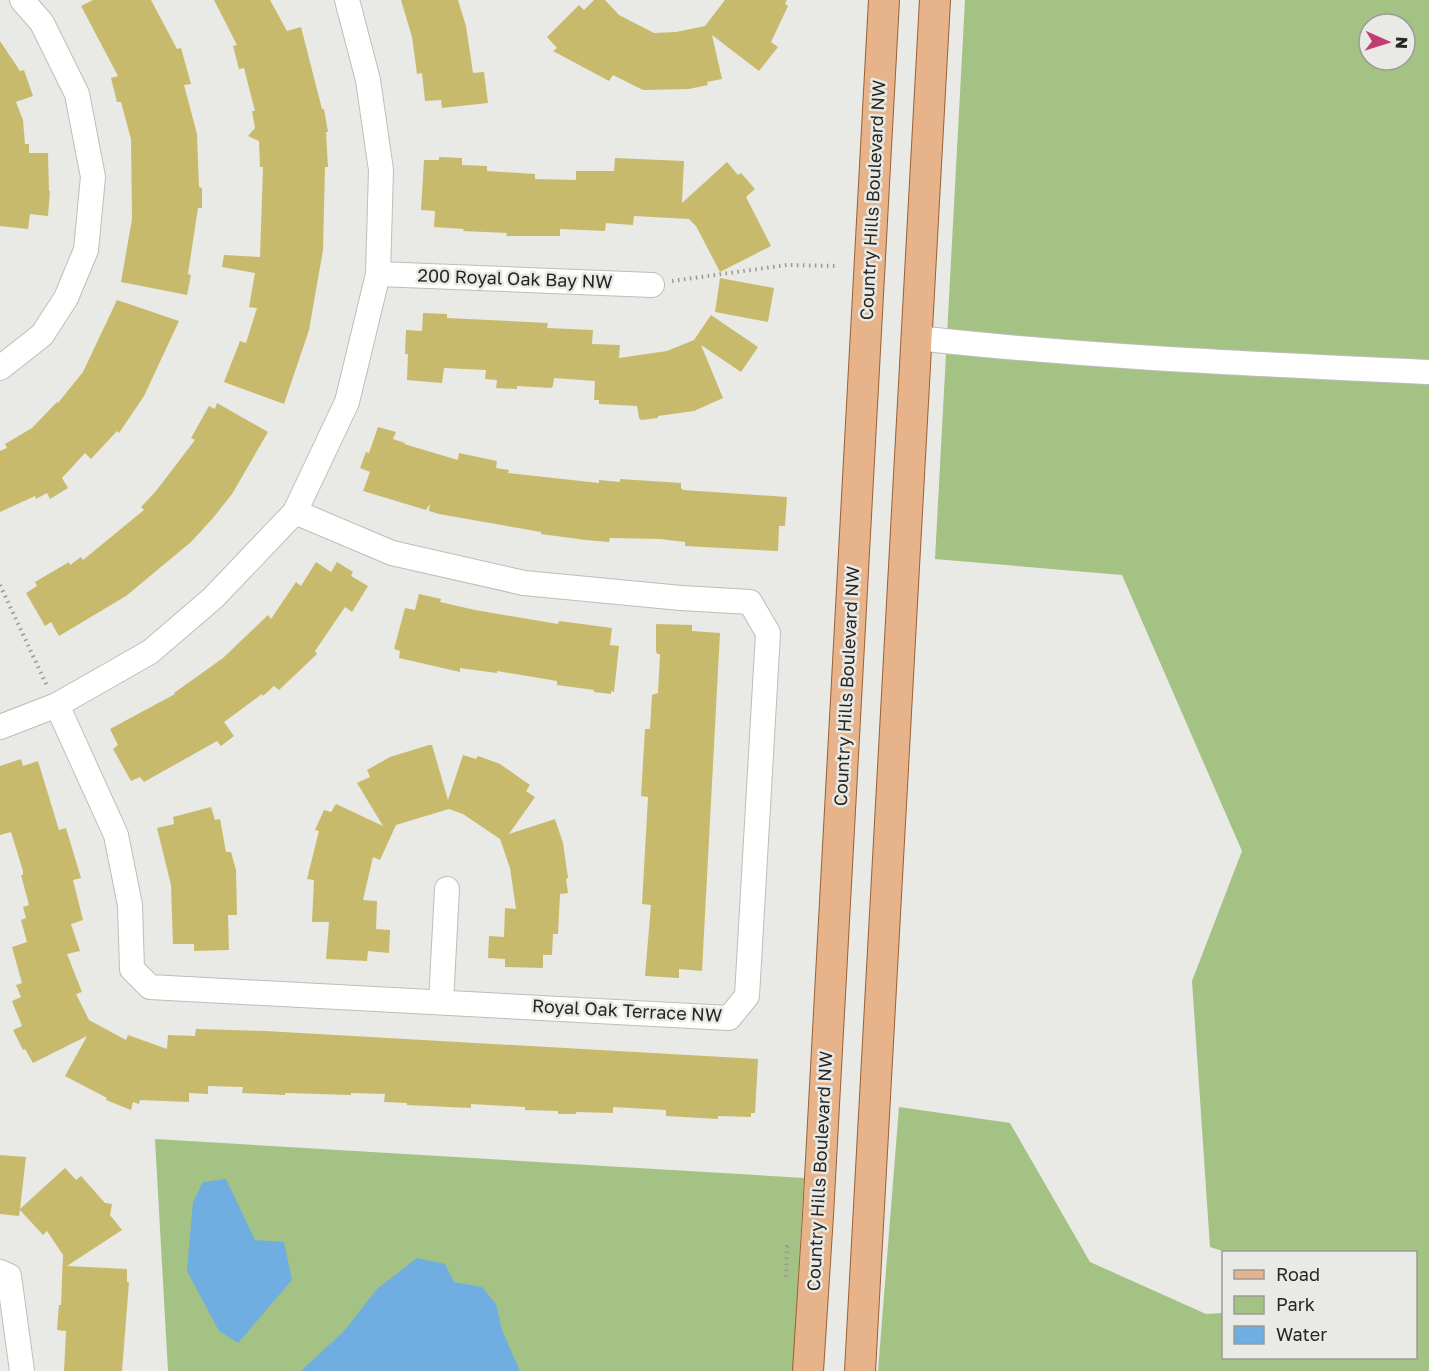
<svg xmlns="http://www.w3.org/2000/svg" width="1429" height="1371" font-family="'Golos Text',sans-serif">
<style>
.green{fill:#a4c283;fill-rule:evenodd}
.water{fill:#70ade1}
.building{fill:#c8ba6d}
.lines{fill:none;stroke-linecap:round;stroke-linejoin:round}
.minor-casing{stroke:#bebdba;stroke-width:26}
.major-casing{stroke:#996134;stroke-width:32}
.path{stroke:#989895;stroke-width:4;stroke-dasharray:1.5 4.5;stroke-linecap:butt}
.minor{stroke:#fff;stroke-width:24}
.major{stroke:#e7b38a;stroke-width:30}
.labels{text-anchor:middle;stroke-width:5;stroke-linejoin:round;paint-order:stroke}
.street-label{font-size:18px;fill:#262624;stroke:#e9e9e5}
</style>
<rect width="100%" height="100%" fill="#e9e9e5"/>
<!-- green -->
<g class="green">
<path d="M 965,0 L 1429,0 L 1429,1371 L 878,1371 L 899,1107 L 1010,1123 L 1090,1262 L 1206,1314 L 1223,1313 L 1224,1358 L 1416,1358 L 1416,1252 L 1226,1252 L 1210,1247 L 1192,981 L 1242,851 L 1122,575 L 935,559 ZM 1369,24 L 1405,24 L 1405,60 L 1369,60 Z"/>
<path d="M 155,1139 L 804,1178 L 793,1371 L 168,1371 Z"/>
</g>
<!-- water -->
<g class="water">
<path d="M 226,1179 L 255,1240 L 284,1242 L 292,1280 L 238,1343 L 219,1331 L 187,1271 L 193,1202 L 203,1182 Z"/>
<path d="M 417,1258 L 445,1264 L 454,1282 L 482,1287 L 496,1304 L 502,1330 L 520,1371 L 301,1371 L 344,1331 L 377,1289 Z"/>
</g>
<!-- building -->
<g class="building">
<path d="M 93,0 L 151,0 L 177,49 L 181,48 L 191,84 L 184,85 L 197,134 L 199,187 L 202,188 L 202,208 L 198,208 L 188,274 L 191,275 L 187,295 L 121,282 L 132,219 L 131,139 L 121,102 L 117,102 L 111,78 L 118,76 L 81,6 Z"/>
<path d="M 214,0 L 270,0 L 287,31 L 301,27 L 322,109 L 324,109 L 328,132 L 326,132 L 328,167 L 325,167 L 323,250 L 309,330 L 284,404 L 224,382 L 240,341 L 246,343 L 257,308 L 249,307 L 255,273 L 222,267 L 224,255 L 260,257 L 263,167 L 260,167 L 259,141 L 248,136 L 255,128 L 252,111 L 255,111 L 244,68 L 239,69 L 233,46 L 237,45 Z"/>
<path d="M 401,0 L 458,0 L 466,26 L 473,73 L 484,72 L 488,103 L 442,108 L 441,100 L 425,101 L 422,73 L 417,74 L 412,37 Z"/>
<path d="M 594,0 L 605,0 L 619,15 L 654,33 L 676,32 L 705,26 L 725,0 L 787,0 L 785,4 L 788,6 L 771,42 L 778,47 L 759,71 L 712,35 L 722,79 L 707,82 L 708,85 L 689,89 L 643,90 L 613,75 L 609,81 L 553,51 L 557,48 L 547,37 L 579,5 L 584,10 Z"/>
<path d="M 0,41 L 20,71 L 24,70 L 33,96 L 16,102 L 23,120 L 25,144 L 29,144 L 29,153 L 48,153 L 49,191 L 50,191 L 48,216 L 30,214 L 28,229 L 0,226 Z"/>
<path d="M 439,157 L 462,158 L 462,165 L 487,166 L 487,171 L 535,174 L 535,179 L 576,180 L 576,171 L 614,171 L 615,158 L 684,161 L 682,203 L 727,162 L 738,175 L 741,173 L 755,189 L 746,197 L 771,246 L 720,272 L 696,226 L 689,219 L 634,216 L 633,225 L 606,223 L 605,231 L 560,229 L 560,236 L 506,236 L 507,233 L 463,231 L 464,229 L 434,227 L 435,211 L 421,210 L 424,160 L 439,160 Z"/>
<path d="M 720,278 L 774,288 L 768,322 L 715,312 Z"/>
<path d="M 117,300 L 179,321 L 144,396 L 119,433 L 117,431 L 91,459 L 85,453 L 62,478 L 68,488 L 50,499 L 47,493 L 36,499 L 35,496 L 0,512 L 0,451 L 7,448 L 5,444 L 32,428 L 57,402 L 58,403 L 83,372 Z"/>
<path d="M 423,313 L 447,314 L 447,318 L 548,323 L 547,328 L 593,330 L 592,344 L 620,345 L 619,358 L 667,351 L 694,340 L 711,315 L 758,347 L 741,372 L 701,345 L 723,398 L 694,411 L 658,416 L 658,418 L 641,420 L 639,418 L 637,406 L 599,404 L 599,400 L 594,400 L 595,381 L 554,378 L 553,386 L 551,388 L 517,386 L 517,389 L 496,388 L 497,380 L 485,379 L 486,370 L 444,368 L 442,383 L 407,380 L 408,354 L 405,354 L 406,330 L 422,331 Z"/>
<path d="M 217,403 L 268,432 L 232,494 L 213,518 L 191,542 L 126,596 L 59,636 L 51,622 L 45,626 L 26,593 L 37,586 L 35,582 L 69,562 L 70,565 L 81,557 L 83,560 L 144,510 L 141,507 L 156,491 L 195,440 L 191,438 L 209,406 L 215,409 Z"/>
<path d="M 378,427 L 396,432 L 393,439 L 405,443 L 404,444 L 458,460 L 459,453 L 497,461 L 496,468 L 509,470 L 508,473 L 599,483 L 599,480 L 620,482 L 620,479 L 681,483 L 681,488 L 683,490 L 787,497 L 785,526 L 779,526 L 778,551 L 685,546 L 685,542 L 660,539 L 610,538 L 609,542 L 586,540 L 541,534 L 541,532 L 439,514 L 429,511 L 430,504 L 426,510 L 363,491 L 370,472 L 360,468 L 366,452 L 369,453 Z"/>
<path d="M 316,562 L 331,572 L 337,562 L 353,572 L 351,576 L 368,586 L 352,612 L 345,607 L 315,651 L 317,654 L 279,690 L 274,686 L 263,696 L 262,694 L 224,722 L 234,736 L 221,746 L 217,741 L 144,782 L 140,777 L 131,781 L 113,749 L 118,745 L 110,729 L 175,694 L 174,693 L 223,658 L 268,615 L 271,619 L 296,582 L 301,586 Z"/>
<path d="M 419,594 L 441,599 L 440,602 L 475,610 L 558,624 L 559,621 L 612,628 L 610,645 L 619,646 L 614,692 L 611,691 L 611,694 L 594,692 L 594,690 L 557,685 L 557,681 L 497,671 L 497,673 L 460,668 L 460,672 L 399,658 L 400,651 L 394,649 L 405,608 L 415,610 Z"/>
<path d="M 656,624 L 692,625 L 692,631 L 720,633 L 702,971 L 679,969 L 679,978 L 645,976 L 651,905 L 642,904 L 648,797 L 641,796 L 645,729 L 650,729 L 652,695 L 658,693 L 660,654 L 657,654 L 656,651 Z"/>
<path d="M 429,745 L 432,745 L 448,800 L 463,755 L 476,759 L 478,756 L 500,764 L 530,785 L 526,791 L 535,797 L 509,834 L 555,819 L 563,843 L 568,878 L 566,879 L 568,893 L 560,894 L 558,934 L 553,934 L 552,955 L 543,955 L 543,968 L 505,967 L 505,959 L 488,958 L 489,936 L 504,937 L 505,908 L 516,909 L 510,868 L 500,839 L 463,814 L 449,809 L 396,825 L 380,860 L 373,857 L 363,900 L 377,901 L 376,929 L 390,930 L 389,953 L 368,951 L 367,961 L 326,959 L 329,922 L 312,922 L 314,880 L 307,879 L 319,831 L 315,830 L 324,810 L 331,812 L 336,804 L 383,826 L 357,783 L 370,777 L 367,770 L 390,757 Z"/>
<path d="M 21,759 L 23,766 L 38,761 L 59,830 L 66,828 L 81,878 L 73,880 L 83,920 L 71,924 L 80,951 L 67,954 L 82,992 L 76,994 L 89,1020 L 126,1040 L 128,1035 L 167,1049 L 168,1035 L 195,1036 L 196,1029 L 266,1031 L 758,1059 L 755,1113 L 751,1113 L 751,1117 L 718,1116 L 718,1119 L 666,1116 L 666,1110 L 613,1107 L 613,1113 L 576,1112 L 576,1114 L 558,1114 L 558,1111 L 525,1110 L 525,1107 L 471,1104 L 471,1108 L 407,1105 L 407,1103 L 384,1102 L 385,1094 L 351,1093 L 351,1095 L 285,1093 L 285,1095 L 242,1093 L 243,1087 L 208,1086 L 208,1094 L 189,1093 L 189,1102 L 140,1100 L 139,1104 L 133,1102 L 131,1110 L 106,1100 L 107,1098 L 65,1076 L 87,1036 L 33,1063 L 25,1049 L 23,1050 L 13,1030 L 22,1026 L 12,1001 L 21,997 L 16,985 L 22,983 L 12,947 L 27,942 L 21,920 L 26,918 L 23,907 L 29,905 L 21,875 L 23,875 L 23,871 L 11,832 L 0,835 L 0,766 Z"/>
<path d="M 211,807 L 215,820 L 220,819 L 226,852 L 231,852 L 236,870 L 237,915 L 228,915 L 229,950 L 194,951 L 194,944 L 173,944 L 171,885 L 157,828 L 174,824 L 173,817 Z"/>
<path d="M 0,1155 L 26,1157 L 20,1209 L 65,1168 L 76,1180 L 81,1176 L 105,1203 L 112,1204 L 110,1215 L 122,1230 L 67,1266 L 127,1269 L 127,1282 L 129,1282 L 122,1371 L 64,1371 L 66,1331 L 57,1330 L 59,1305 L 61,1305 L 63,1255 L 47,1231 L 43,1235 L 20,1210 L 19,1216 L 0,1214 Z"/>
</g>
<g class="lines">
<defs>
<g id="minor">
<path d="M 378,274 L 652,285"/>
<path d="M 917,338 C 1087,357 1258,364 1429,372"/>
<path d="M 0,368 L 42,335 L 66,298 L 86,250 L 93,177 L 77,94 L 42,23 L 22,0"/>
<path d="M 57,705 L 116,835 L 130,905 L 132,969 L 150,987 L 729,1018 L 747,996 L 768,633 L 750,602 L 681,598 L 524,583 L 392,553 L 295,512"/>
<path d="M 0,727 L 57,705 L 150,652 L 213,598 L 295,512 L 347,402 L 378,274 L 381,170 L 368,80 L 347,0"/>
<path d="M 441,1002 L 447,889"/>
<path d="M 0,1272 L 9,1276 L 22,1371"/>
</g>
<g id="major">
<path d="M 808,1371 L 818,1215 L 884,0"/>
<path d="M 860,1371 L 935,0"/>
</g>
</defs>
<!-- minor casing -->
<use href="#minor" class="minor-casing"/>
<!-- major casing -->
<use href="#major" class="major-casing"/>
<!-- path -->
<g class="path">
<path d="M 672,281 L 787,265 L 838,266"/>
<path d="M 0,585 L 47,686"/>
<path d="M 786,1277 L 787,1247 L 790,1244"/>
</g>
<!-- minor -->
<use href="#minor" class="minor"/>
<!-- major -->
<use href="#major" class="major"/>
</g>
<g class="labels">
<!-- street labels -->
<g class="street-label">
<text transform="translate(873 200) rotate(-87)" y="6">Country Hills Boulevard NW</text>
<text transform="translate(515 279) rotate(2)" y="6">200 Royal Oak Bay NW</text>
<text transform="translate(847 686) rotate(-87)" y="6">Country Hills Boulevard NW</text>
<text transform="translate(627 1011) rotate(3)" y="6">Royal Oak Terrace NW</text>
<text transform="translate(820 1171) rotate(-87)" y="6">Country Hills Boulevard NW</text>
</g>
</g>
<!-- legend -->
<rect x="1222" y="1251" width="195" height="108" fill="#e9e9e5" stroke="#9b9b98" stroke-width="1.5"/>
<rect x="1234" y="1270" width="30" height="9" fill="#e7b38a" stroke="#9b9b98" stroke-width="1.5"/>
<text x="1276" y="1281" font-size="18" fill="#262624">Road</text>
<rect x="1234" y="1296" width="30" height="18" fill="#a4c283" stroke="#9b9b98" stroke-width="1.5"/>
<text x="1276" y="1311" font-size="18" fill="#262624">Park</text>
<rect x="1234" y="1326" width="30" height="18" fill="#70ade1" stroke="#9b9b98" stroke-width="1.5"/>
<text x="1276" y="1341" font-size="18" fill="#262624">Water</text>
<!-- north arrow -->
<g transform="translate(1387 42) rotate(93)"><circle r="28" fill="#e9e9e5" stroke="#9b9b98" stroke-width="1.5"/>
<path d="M0-4.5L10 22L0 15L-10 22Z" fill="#c43a72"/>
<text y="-9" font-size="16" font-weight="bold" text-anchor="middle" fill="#262624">N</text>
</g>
</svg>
